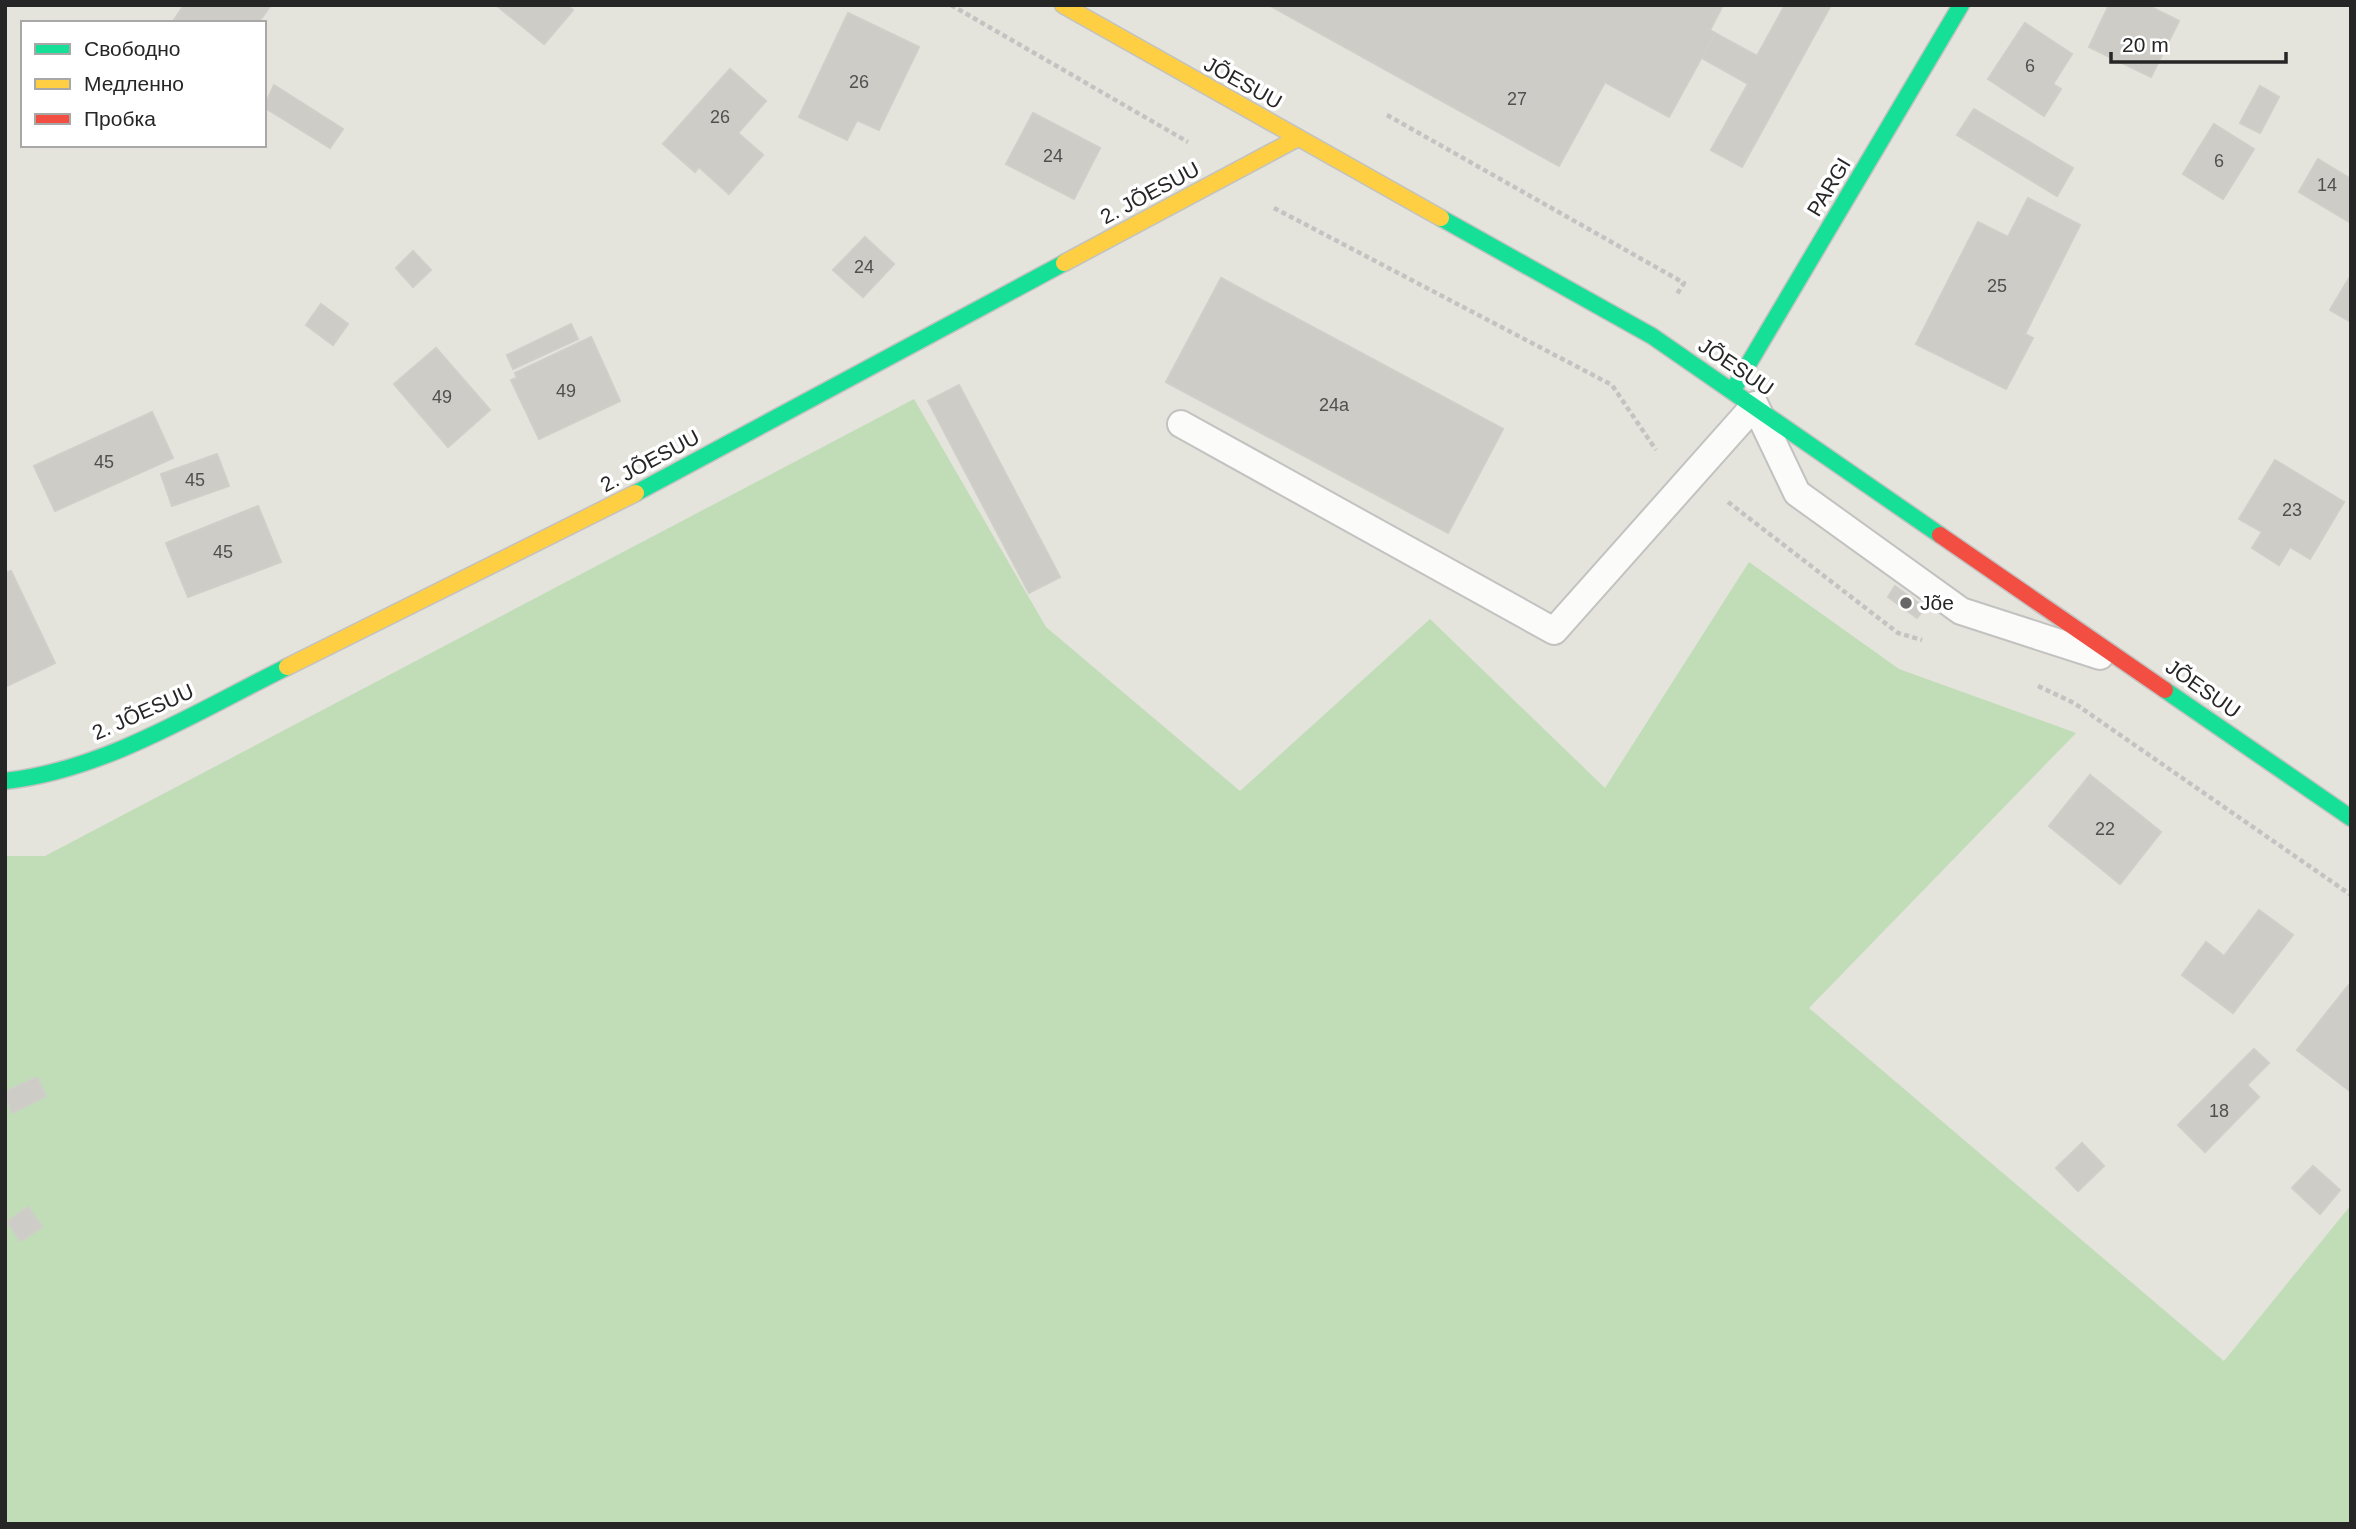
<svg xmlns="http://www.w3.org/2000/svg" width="2356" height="1529" font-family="Arial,sans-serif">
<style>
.green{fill:#c0ddb8}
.building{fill:#cdccc7;stroke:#cfcec9;stroke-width:2}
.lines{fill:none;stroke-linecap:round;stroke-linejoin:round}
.lane-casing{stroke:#c2c2c1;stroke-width:30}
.fast-casing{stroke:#c2c2c1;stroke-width:19}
.slow-casing{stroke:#c2c2c1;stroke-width:19}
.jam-casing{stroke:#c2c2c1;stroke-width:19}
.path{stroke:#c3c3c2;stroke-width:4.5;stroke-dasharray:5 3.5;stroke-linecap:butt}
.lane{stroke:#fbfbfa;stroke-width:26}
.fast{stroke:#16e098;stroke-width:16}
.slow{stroke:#ffcf43;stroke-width:16}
.jam{stroke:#f24e42;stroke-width:16}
.poi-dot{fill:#686866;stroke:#fff;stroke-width:2.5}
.labels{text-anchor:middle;stroke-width:7;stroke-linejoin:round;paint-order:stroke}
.number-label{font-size:18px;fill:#50504f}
.street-label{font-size:21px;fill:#262626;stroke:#fff}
.poi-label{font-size:21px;fill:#262626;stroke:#fff;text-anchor:start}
</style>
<rect width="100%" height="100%" fill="#e4e3dc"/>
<!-- green -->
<path class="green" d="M 914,399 L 1046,627 L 1240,791 L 1430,619 L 1605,788 L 1749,562 L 1899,669 L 2076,733 L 1809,1008 L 2224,1361 L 2351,1205 L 2351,1524 L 5,1524 L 5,856 L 45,856 Z"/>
<!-- building -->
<g class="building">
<path d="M 184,5 L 271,5 L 258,23 L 172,23 Z"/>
<path d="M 496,5 L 567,5 L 573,10 L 544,44 Z"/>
<path d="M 1269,5 L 1723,5 L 1710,30 L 1715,33 L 1669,117 L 1605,82 L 1559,166 Z"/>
<path d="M 1785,5 L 1831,5 L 1742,167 L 1711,150 L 1748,84 L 1702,58 L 1715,33 L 1757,56 Z"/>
<path d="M 2109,5 L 2147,5 L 2179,21 L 2151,77 L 2089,47 Z"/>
<path d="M 848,13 L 919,47 L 879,130 L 857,120 L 847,140 L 799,117 Z"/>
<path d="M 2025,23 L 2072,54 L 2053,84 L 2061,89 L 2044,116 L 1988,79 Z"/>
<path d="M 730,69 L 766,101 L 738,133 L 763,155 L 729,194 L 699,167 L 695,172 L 663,144 Z"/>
<path d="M 274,85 L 343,129 L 330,148 L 264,107 Z"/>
<path d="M 2260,86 L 2279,97 L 2260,133 L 2240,123 Z"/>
<path d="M 1974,109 L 2073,168 L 2057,196 L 1957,135 Z"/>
<path d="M 1033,113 L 1100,148 L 1074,199 L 1006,164 Z"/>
<path d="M 2214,124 L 2254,149 L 2223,199 L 2183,174 Z"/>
<path d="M 2318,159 L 2351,179 L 2351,223 L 2299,192 Z"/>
<path d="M 2028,198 L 2080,225 L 2025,334 L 2033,338 L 2006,389 L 1916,344 L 1978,222 L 2008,237 Z"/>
<path d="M 865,237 L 894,264 L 863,297 L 833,270 Z"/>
<path d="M 413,251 L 431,270 L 413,287 L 396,268 Z"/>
<path d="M 2351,275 L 2351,322 L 2330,310 Z"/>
<path d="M 1221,278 L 1503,429 L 1448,533 L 1166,382 Z"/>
<path d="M 321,304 L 348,324 L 333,345 L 306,325 Z"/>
<path d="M 571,324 L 578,339 L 513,369 L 507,355 Z"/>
<path d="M 591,337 L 620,401 L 539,439 L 511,380 L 517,378 L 515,373 Z"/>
<path d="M 436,348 L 490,410 L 448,447 L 394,384 Z"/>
<path d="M 959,385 L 1060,577 L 1029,593 L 928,401 Z"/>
<path d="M 152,412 L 173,458 L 55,511 L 34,466 Z"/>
<path d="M 217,454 L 229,486 L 172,506 L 161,474 Z"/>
<path d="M 2275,460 L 2344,502 L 2310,559 L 2290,547 L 2279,565 L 2252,548 L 2262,532 L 2239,519 Z"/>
<path d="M 258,506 L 281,562 L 188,597 L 166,543 Z"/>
<path d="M 11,571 L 55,663 L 5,687 L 5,573 Z"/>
<path d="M 1895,586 L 1925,608 L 1917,618 L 1888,597 Z"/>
<path d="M 2090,775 L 2161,832 L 2120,884 L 2049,826 Z"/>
<path d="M 2259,910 L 2293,935 L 2233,1013 L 2182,975 L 2206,942 L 2224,956 Z"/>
<path d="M 2351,982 L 2351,1092 L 2297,1050 Z"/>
<path d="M 2254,1049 L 2269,1063 L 2247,1085 L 2259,1097 L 2205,1152 L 2178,1125 Z"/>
<path d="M 37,1077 L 46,1096 L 12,1113 L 5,1092 Z"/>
<path d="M 2082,1143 L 2104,1166 L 2078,1191 L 2056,1168 Z"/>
<path d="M 2313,1166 L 2340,1190 L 2320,1214 L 2292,1188 Z"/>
<path d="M 28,1207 L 42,1227 L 21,1241 L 7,1222 Z"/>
</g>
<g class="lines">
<defs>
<path id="lane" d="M 1181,424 L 1554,631 L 1755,405 L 1797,493 L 1961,611 L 2100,656"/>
<g id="fast">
<path d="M 1441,218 L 1652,336 L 1940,535"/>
<path d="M 1733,390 L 1961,5"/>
<path d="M 636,493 L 1064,263"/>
<path d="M 2165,690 L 2351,818"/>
<path d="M 5,781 C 105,770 198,711 287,667"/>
</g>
<g id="slow">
<path d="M 1063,5 L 1441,218"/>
<path d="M 1064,263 L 1298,138"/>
<path d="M 287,667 L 636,493"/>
</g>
<path id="jam" d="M 1940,535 L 2165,690"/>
</defs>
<!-- lane casing -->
<use href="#lane" class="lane-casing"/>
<!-- fast casing -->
<use href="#fast" class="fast-casing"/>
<!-- slow casing -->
<use href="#slow" class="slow-casing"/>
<!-- jam casing -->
<use href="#jam" class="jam-casing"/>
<!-- path -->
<g class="path">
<path d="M 951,5 L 1188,142"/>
<path d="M 1387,115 L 1684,283 L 1677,294"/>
<path d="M 1274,208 L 1612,385 L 1656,450"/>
<path d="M 1728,502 L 1898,633 L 1922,640"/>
<path d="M 2038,686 L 2074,703 L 2351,895"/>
</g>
<!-- lane -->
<use href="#lane" class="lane"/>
<!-- fast -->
<use href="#fast" class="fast"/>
<!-- slow -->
<use href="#slow" class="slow"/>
<!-- jam -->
<use href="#jam" class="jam"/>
</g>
<!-- markers -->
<circle class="poi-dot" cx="1906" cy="603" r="7"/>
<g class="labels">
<!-- number labels -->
<g class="number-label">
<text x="2030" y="72">6</text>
<text x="859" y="88">26</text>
<text x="1517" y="105">27</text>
<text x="720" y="123">26</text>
<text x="1053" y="162">24</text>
<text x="2219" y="167">6</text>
<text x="2327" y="191">14</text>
<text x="864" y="273">24</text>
<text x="1997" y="292">25</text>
<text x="566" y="397">49</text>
<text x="442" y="403">49</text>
<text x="1334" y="411">24a</text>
<text x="104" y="468">45</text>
<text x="195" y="486">45</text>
<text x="2292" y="516">23</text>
<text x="223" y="558">45</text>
<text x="2105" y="835">22</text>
<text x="2219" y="1117">18</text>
</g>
<!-- street labels -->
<g class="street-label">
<text transform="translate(1243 83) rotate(29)" y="7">JÕESUU</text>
<text transform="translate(1829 187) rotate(-59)" y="7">PARGI</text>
<text transform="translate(1150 193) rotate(-28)" y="7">2. JÕESUU</text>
<text transform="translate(1736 367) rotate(34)" y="7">JÕESUU</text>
<text transform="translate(650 461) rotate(-28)" y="7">2. JÕESUU</text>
<text transform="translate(2203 689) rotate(35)" y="7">JÕESUU</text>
<text transform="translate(143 712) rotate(-24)" y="7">2. JÕESUU</text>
</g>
<!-- poi labels -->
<g class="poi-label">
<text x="1920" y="610">Jõe</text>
</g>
</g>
<!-- border -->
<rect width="2356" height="1529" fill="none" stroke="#262626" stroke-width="14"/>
<!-- legend -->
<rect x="21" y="21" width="245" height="126" fill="#ffffff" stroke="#a8a8a8" stroke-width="2"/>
<rect x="35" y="44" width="35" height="10" fill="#16e098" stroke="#a8a8a8" stroke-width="2"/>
<text x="84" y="56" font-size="21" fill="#262626">Свободно</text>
<rect x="35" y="79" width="35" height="10" fill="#ffcf43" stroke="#a8a8a8" stroke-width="2"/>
<text x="84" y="91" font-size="21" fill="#262626">Медленно</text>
<rect x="35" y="114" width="35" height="10" fill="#f24e42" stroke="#a8a8a8" stroke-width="2"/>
<text x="84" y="126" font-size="21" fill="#262626">Пробка</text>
<!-- scale -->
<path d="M2111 52v10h175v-10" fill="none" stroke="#262626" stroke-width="3.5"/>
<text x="2122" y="52" font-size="21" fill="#262626" stroke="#ffffff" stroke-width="5" paint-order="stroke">20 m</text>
</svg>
